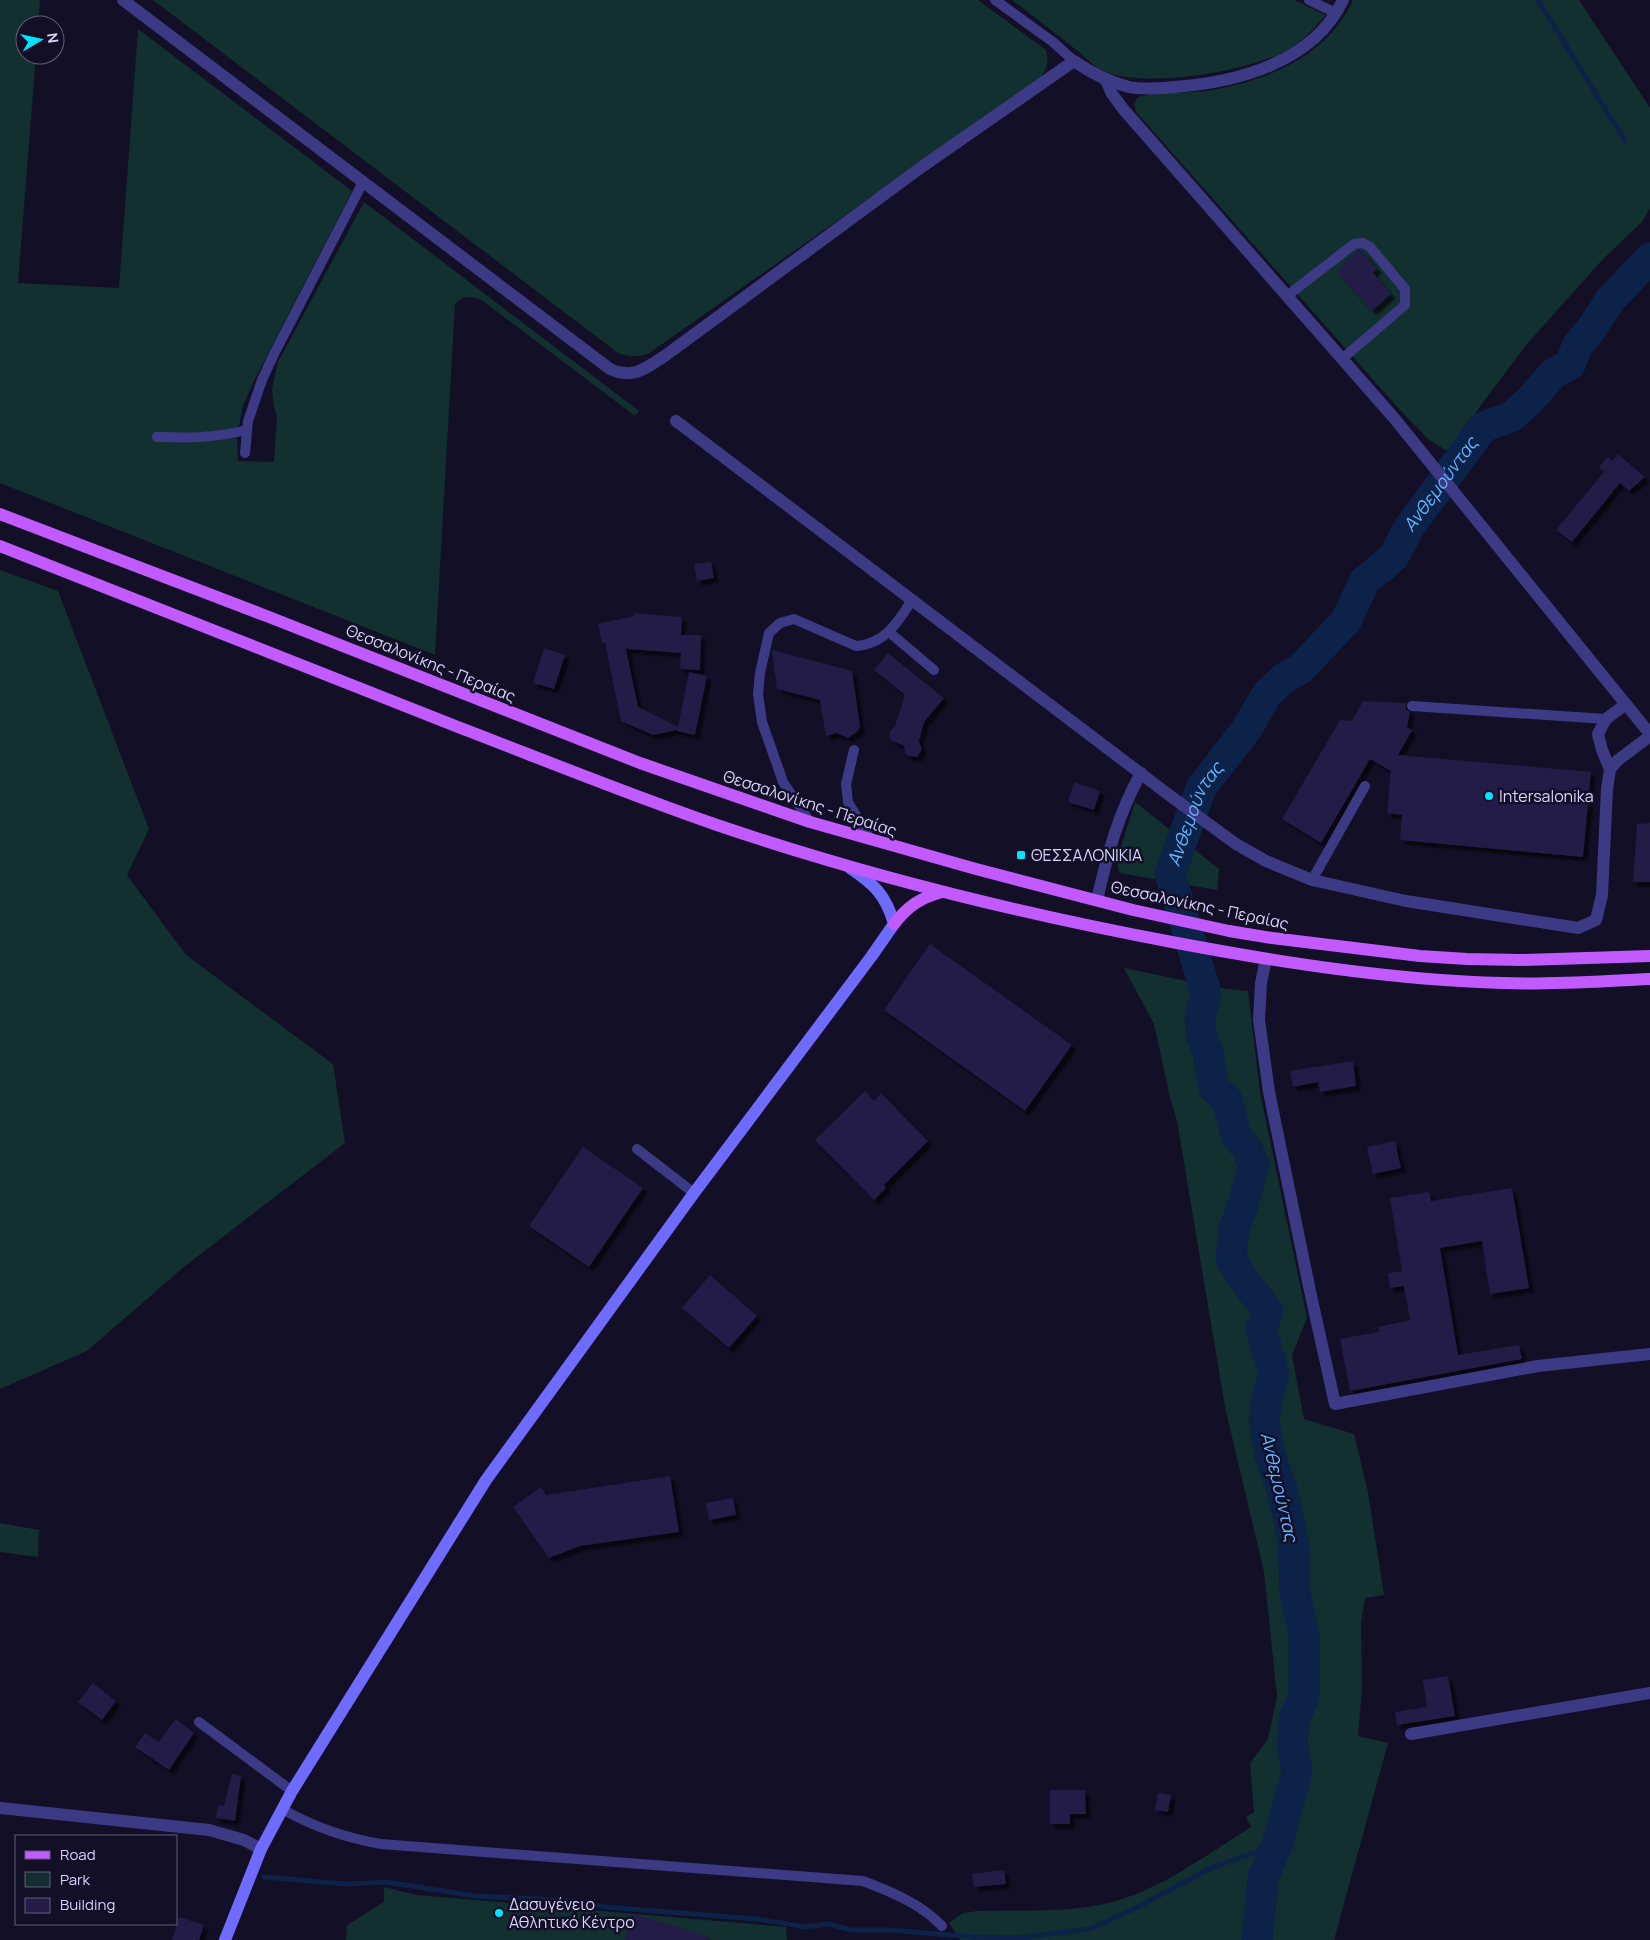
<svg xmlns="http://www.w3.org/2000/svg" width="1650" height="1940" font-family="Manrope,sans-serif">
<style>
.green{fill:#12302f}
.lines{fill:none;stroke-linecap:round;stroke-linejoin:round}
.stream{stroke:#0c2248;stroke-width:5}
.river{stroke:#0c2248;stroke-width:31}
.building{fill:#241b47;filter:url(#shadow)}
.lane{stroke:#3d3a85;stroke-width:10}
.street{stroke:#3d3a85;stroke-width:12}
.secondary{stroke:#6f6bff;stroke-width:12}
.primary{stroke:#c25bff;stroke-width:12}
.poi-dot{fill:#00e5ff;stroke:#130f26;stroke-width:2}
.labels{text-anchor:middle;stroke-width:5;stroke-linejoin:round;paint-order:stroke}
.street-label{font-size:16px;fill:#d9d4ff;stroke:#130f26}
.poi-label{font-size:16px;fill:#d9d4ff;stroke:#130f26;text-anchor:start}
.water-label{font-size:18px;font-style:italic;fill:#62b6ff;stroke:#130f26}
</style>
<defs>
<filter id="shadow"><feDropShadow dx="4.5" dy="4.5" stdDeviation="1" flood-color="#0009"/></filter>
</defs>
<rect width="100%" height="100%" fill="#130f26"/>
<!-- green -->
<g class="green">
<path d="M 0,0 L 40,0 L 38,25 L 25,25 L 25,55 L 36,55 L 18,283 L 119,288 L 138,29 L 352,191 L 254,381 L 243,406 L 239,426 L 200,441 L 237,438 L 238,461 L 274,462 L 277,416 L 274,407 L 272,389 L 278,362 L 364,202 L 639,411 L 635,416 L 483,301 C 473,296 463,295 455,304 L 435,655 L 0,483 Z"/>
<path d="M 153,0 L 978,0 L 1046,50 C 1049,63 1047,68 1040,78 L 648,354 C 636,357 629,357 618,353 Z"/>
<path d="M 1012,0 L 1294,0 L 1326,15 C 1312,31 1299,45 1280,54 C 1241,72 1136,91 1098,68 C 1090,63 1083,55 1075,49 C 1054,32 1033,16 1012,0 Z"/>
<path d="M 1353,0 L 1579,0 L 1650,108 L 1650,208 L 1642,222 L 1603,259 L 1527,344 L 1481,405 L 1449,452 L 1429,440 L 1400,410 L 1136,112 L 1134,104 L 1138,97 C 1160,91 1184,94 1206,91 C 1265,82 1327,57 1353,0 Z"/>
<path d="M 0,570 L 58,591 L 149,829 L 127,875 L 186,955 L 333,1064 L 345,1143 L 185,1266 L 87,1351 L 0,1389 Z"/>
<path d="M 1135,802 L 1219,869 L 1217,890 L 1119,873 L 1117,860 Z"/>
<path d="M 1124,968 L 1220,988 L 1248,991 L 1260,1092 L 1307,1318 L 1292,1355 L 1304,1419 L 1354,1434 L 1368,1492 L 1384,1595 L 1365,1598 L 1361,1622 L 1362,1689 L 1358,1736 L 1388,1743 L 1334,1940 L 960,1940 L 949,1923 L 963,1913 L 978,1911 C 1014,1910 1052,1912 1088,1907 C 1149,1899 1201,1858 1251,1827 L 1246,1817 L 1254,1812 L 1250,1763 L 1268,1739 L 1277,1696 L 1264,1572 L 1225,1407 L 1177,1121 L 1170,1097 L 1154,1024 Z"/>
<path d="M 0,1523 L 39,1530 L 38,1557 L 0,1552 Z"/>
<path d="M 384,1887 L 417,1895 L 786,1927 L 787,1940 L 346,1940 L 347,1925 L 384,1902 Z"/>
</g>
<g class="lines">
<!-- stream -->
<g class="stream">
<path d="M 1538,0 L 1625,141"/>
<path d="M 264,1877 L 346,1884 L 386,1882 L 475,1896 L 579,1901 L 605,1907 L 757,1919 L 805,1927 L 828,1924 L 852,1930 L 889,1930 L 975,1937 L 1018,1938 L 1090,1929 L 1136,1908 L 1213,1867 L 1277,1845"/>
</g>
<!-- river -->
<path class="river" id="s1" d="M 1257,1940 L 1263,1878 L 1277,1845 L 1297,1772 L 1292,1743 L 1294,1718 L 1304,1697 L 1304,1635 L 1295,1594 L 1293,1540 L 1283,1493 L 1269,1452 L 1264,1418 L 1268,1394 L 1274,1374 L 1261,1329 L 1268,1311 L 1241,1276 L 1231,1258 L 1234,1229 L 1242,1208 L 1254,1165 L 1248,1151 L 1236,1135 L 1227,1100 L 1214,1088 L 1208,1052 L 1201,1034 L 1200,1015 L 1205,999 L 1205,989 L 1170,874 L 1201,788 L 1246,730 L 1267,694 L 1284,678 L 1300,669 L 1346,621 L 1365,580 L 1382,567 L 1394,556 L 1410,526 L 1483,427 L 1511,417 L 1530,400 L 1554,373 L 1570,365 L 1577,346 L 1592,328 L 1610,300 L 1650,258"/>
</g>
<!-- building -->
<g class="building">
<path d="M 1358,250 L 1360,250 L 1377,269 L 1373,273 L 1391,294 L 1372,311 L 1336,271 Z"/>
<path d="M 1618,454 L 1645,477 L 1629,491 L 1620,483 L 1572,542 L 1556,530 L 1604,472 L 1599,467 L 1608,457 L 1613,461 Z"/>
<path d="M 711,562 L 714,578 L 697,581 L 694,564 Z"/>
<path d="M 634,613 L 682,617 L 681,635 L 701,635 L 700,670 L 680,669 L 681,653 L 626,649 L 638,707 L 678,727 L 689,672 L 707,676 L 695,735 L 677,731 L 677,730 L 653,735 L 621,721 L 605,643 L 602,643 L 598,624 L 634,616 Z"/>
<path d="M 544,648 L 565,655 L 554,689 L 533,683 Z"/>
<path d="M 772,650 L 852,671 L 860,726 L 858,731 L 848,738 L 837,733 L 826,736 L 820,700 L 777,689 Z"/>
<path d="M 888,653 L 944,698 L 924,722 L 919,741 L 922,750 L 917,757 L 908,756 L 905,753 L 904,746 L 892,741 L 889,736 L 890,731 L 895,726 L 905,695 L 874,670 Z"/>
<path d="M 1363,701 L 1406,703 L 1406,709 L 1410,712 L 1407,727 L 1412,730 L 1398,755 L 1591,772 L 1583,857 L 1400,840 L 1402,815 L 1387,813 L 1391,771 L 1370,759 L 1321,843 L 1282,819 L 1340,720 L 1352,721 Z"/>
<path d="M 1074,782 L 1100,791 L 1094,810 L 1068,802 Z"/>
<path d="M 1650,823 L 1650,882 L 1633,882 L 1637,824 Z"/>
<path d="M 930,944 L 1072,1045 L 1025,1111 L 884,1010 Z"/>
<path d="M 1353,1061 L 1356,1086 L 1320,1092 L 1318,1082 L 1293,1087 L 1290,1071 Z"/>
<path d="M 865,1091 L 874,1101 L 881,1093 L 928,1141 L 884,1185 L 886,1188 L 874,1200 L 815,1140 Z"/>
<path d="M 1395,1141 L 1401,1168 L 1373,1174 L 1367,1147 Z"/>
<path d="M 583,1147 L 643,1188 L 589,1267 L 529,1226 Z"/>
<path d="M 1512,1188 L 1529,1288 L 1490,1294 L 1482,1241 L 1440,1248 L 1458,1355 L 1519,1345 L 1522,1359 L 1350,1391 L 1340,1339 L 1379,1332 L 1378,1327 L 1410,1320 L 1404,1286 L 1390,1288 L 1388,1273 L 1402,1271 L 1390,1198 L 1429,1192 L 1431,1201 Z"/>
<path d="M 710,1275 L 757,1316 L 729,1348 L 682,1308 Z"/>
<path d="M 670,1476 L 679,1532 L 580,1546 L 549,1558 L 513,1507 L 541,1487 L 546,1495 Z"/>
<path d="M 733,1498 L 736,1515 L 709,1520 L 706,1503 Z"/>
<path d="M 1448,1676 L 1455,1716 L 1397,1725 L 1395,1712 L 1427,1707 L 1423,1680 Z"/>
<path d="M 93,1683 L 116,1701 L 102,1720 L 78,1702 Z"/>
<path d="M 176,1719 L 194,1733 L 169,1770 L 135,1747 L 145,1733 L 159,1742 Z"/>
<path d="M 232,1774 L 241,1776 L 235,1821 L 216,1818 L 218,1805 L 224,1806 Z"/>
<path d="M 1050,1790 L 1085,1790 L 1086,1814 L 1070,1814 L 1070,1824 L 1050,1824 Z"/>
<path d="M 1158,1793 L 1171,1795 L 1168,1812 L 1155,1810 Z"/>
<path d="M 1004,1870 L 1006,1884 L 974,1887 L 972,1874 Z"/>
<path d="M 632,1914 L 708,1936 L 708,1940 L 625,1940 Z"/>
<path d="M 179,1917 L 204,1925 L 199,1940 L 172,1940 Z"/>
</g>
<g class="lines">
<!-- lane -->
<g class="lane">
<path d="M 995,0 L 1053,42 L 1074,61"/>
<path d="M 1309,0 L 1336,13"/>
<path d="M 1287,296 L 1354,244 L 1363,243 L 1370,247 L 1405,289 L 1405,305 L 1342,359"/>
<path d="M 157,437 C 191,438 214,438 247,430"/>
<path d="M 245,453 L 248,421 L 262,380 L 274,354 L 363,182"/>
<path d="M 889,632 L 934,670"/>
<path d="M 1412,706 L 1606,719"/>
<path d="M 854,750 L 846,784 L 848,802 L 871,840"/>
<path d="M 810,822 L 783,782 L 762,722 L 758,694 L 760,673 L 769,633 L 780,623 L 794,619 L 856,646 C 885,644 898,622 912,600"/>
<path d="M 1312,880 L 1365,786"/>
<path d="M 637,1149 L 694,1193"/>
<path d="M 199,1722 L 292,1791"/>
<path d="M 282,1809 C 314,1827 345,1838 381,1844 L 863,1881 C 892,1892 921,1904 942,1926"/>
</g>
<!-- street -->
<g class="street">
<path d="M 123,0 L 610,369 C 632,380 647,368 666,355 L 923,166 L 1074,61 C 1091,73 1109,82 1129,87 C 1143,90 1161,88 1175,87 C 1238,82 1314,62 1343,0"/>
<path d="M 1106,80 L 1112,94 L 1124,110 L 1394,418 L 1650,734"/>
<path d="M 676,421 L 1169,795 L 1236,844 L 1266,861 L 1312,880 L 1406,901 L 1578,928 L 1596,920 L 1602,895 L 1607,789 L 1610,769 L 1618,760 L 1650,736"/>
<path d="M 1610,769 L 1602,750 L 1598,734 L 1606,719 L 1626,704"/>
<path d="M 1097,900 C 1107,856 1118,814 1141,773"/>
<path d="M 1266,959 L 1261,983 L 1259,1020 L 1269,1092 L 1310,1291 L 1335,1404 L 1538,1366 L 1650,1354"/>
<path d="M 1411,1734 L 1650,1693"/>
<path d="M 0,1808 L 209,1830 L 244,1840 L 261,1849"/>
</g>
<!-- secondary -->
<path class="secondary" d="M 225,1940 L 261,1849 L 292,1791 L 486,1480 L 694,1193 L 871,957 L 894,924 C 886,895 874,884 850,868"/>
<!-- primary -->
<g class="primary">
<path d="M 0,514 L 269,617 L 640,763 L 810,822 L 976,869 L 1133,910 L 1229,931 L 1272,938 L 1420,956 L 1467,959 L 1521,960 L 1650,956"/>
<path d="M 0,546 C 153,606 305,667 458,727 C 544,760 630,795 717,825 C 867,876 1022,914 1177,943 C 1284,963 1394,980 1503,983 C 1552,985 1601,981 1650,979"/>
<path d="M 894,924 C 908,906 920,898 942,892"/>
</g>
</g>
<!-- markers -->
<g class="poi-dot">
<circle cx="1489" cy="796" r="5"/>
<rect x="1016" y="850" width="10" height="10" rx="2.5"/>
<circle cx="499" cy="1913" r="5"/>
</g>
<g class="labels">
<!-- street labels -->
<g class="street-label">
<text transform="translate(431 663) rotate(22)" y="6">Θεσσαλονίκης - Περαίας</text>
<text transform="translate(810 803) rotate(18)" y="6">Θεσσαλονίκης - Περαίας</text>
<text transform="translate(1200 905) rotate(12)" y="6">Θεσσαλονίκης - Περαίας</text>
</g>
<!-- poi labels -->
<g class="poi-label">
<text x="1499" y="802">Intersalonika</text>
<text x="1031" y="861">ΘΕΣΣΑΛΟΝΙΚΙΑ</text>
<text x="509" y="1910">Δασυγένειο<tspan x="509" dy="18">Αθλητικό Κέντρο</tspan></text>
</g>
<!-- water labels -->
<g class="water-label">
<text dy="6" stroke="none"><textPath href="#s1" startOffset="1602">Ανθεμούντας</textPath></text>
<text dy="6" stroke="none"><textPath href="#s1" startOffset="1184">Ανθεμούντας</textPath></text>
<text transform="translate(1279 1487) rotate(77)" y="6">Ανθεμούντας</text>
</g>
</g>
<!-- legend -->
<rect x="15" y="1835" width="162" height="90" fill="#130f26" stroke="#625e7d"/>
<rect x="25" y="1851" width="25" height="8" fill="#c25bff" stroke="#625e7d"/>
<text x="60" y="1860" font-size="15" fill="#d9d4ff">Road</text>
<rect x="25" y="1872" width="25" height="15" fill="#12302f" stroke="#625e7d"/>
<text x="60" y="1885" font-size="15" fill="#d9d4ff">Park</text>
<rect x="25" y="1898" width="25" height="15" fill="#241b47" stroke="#625e7d"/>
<text x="60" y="1910" font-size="15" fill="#d9d4ff">Building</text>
<!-- north arrow -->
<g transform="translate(40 40) rotate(81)"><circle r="24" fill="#130f26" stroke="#625e7d"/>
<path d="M0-4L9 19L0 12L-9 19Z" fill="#00e5ff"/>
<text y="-8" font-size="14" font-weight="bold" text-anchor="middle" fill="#d9d4ff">N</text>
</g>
</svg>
